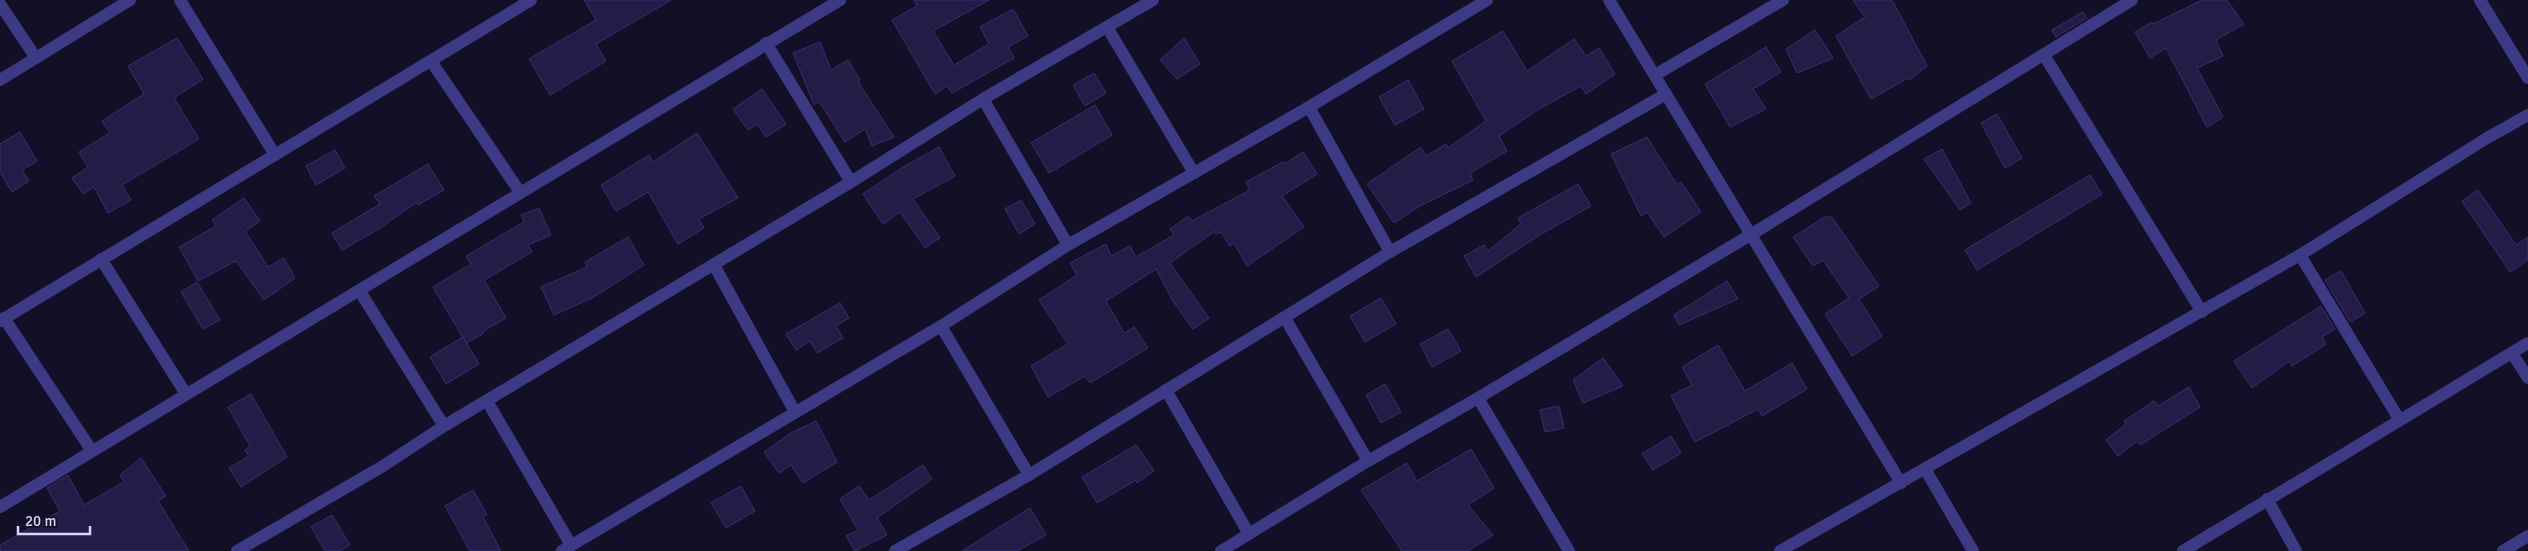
<svg xmlns="http://www.w3.org/2000/svg" width="2528" height="551" font-family="Signika,sans-serif">
<style>
.building{fill:#241b47;stroke:#3b2d73}
.lines{fill:none;stroke-linecap:round;stroke-linejoin:round}
.street{stroke:#3d3a85;stroke-width:12}
</style>
<rect width="100%" height="100%" fill="#130f26"/>
<!-- building -->
<g class="building">
<path d="M 584,0 L 671,0 L 596,44 L 606,61 L 550,95 L 529,59 L 596,20 Z"/>
<path d="M 914,0 L 989,0 L 933,31 L 954,65 L 989,44 L 980,27 L 1013,9 L 1028,36 L 1008,47 L 1014,58 L 952,93 L 947,86 L 935,94 L 892,20 L 917,6 Z"/>
<path d="M 1853,0 L 1892,0 L 1927,66 L 1909,80 L 1908,78 L 1871,99 L 1836,36 L 1865,17 Z"/>
<path d="M 2202,0 L 2227,0 L 2244,24 L 2216,40 L 2223,56 L 2197,68 L 2223,117 L 2207,127 L 2166,48 L 2150,58 L 2135,32 L 2152,22 L 2153,24 Z"/>
<path d="M 2083,12 L 2087,18 L 2056,37 L 2052,30 Z"/>
<path d="M 1815,30 L 1833,58 L 1797,73 L 1786,49 Z"/>
<path d="M 1503,31 L 1527,71 L 1574,39 L 1586,56 L 1599,48 L 1615,74 L 1586,94 L 1581,86 L 1539,109 L 1499,136 L 1507,151 L 1470,173 L 1473,180 L 1420,206 L 1394,223 L 1367,184 L 1421,147 L 1426,156 L 1446,144 L 1448,148 L 1486,121 L 1452,61 Z"/>
<path d="M 177,38 L 203,79 L 174,98 L 199,139 L 122,185 L 131,200 L 108,213 L 94,187 L 83,194 L 72,178 L 88,167 L 79,152 L 110,133 L 102,121 L 144,94 L 128,66 Z"/>
<path d="M 1184,38 L 1200,64 L 1177,79 L 1160,60 Z"/>
<path d="M 820,42 L 831,70 L 848,60 L 860,80 L 858,82 L 894,137 L 872,146 L 865,129 L 845,142 L 821,104 L 818,102 L 814,105 L 793,53 Z"/>
<path d="M 1766,47 L 1781,72 L 1753,89 L 1766,109 L 1730,127 L 1705,84 Z"/>
<path d="M 1094,73 L 1106,93 L 1085,106 L 1073,85 Z"/>
<path d="M 1408,80 L 1424,109 L 1395,125 L 1379,97 Z"/>
<path d="M 762,89 L 786,124 L 766,137 L 757,124 L 748,130 L 733,109 Z"/>
<path d="M 1095,105 L 1112,135 L 1049,173 L 1031,143 Z"/>
<path d="M 1997,114 L 2022,158 L 2005,168 L 1981,123 Z"/>
<path d="M 20,132 L 37,161 L 22,170 L 29,181 L 12,192 L 0,172 L 0,144 Z"/>
<path d="M 697,133 L 738,198 L 699,219 L 704,228 L 678,244 L 648,192 L 616,211 L 601,185 L 649,155 L 653,162 Z"/>
<path d="M 1647,137 L 1677,185 L 1681,182 L 1701,212 L 1664,237 L 1647,212 L 1641,216 L 1611,154 Z"/>
<path d="M 939,147 L 955,176 L 913,199 L 940,238 L 925,248 L 900,212 L 883,224 L 863,194 L 905,166 Z"/>
<path d="M 1942,149 L 1971,203 L 1960,210 L 1924,159 Z"/>
<path d="M 335,150 L 345,168 L 316,185 L 306,166 Z"/>
<path d="M 1303,152 L 1317,174 L 1282,196 L 1304,227 L 1247,266 L 1234,243 L 1230,246 L 1221,232 L 1216,234 L 1215,231 L 1170,263 L 1209,318 L 1193,329 L 1173,301 L 1156,269 L 1106,301 L 1124,333 L 1134,327 L 1148,348 L 1090,383 L 1085,376 L 1048,397 L 1031,366 L 1068,344 L 1039,300 L 1077,275 L 1070,263 L 1106,244 L 1111,256 L 1130,246 L 1136,257 L 1174,235 L 1170,229 L 1188,216 L 1192,221 L 1250,190 L 1246,182 L 1283,162 L 1284,164 Z"/>
<path d="M 428,164 L 444,190 L 418,205 L 416,203 L 377,230 L 342,250 L 332,233 L 380,204 L 374,196 Z"/>
<path d="M 2090,175 L 2102,194 L 1977,270 L 1965,250 Z"/>
<path d="M 1578,184 L 1591,206 L 1538,236 L 1476,277 L 1464,256 L 1484,245 L 1488,251 L 1521,224 L 1518,218 Z"/>
<path d="M 2478,190 L 2516,245 L 2528,237 L 2528,260 L 2510,272 L 2462,201 Z"/>
<path d="M 244,198 L 260,221 L 245,231 L 268,267 L 284,258 L 295,278 L 264,300 L 236,261 L 198,281 L 179,247 L 216,226 L 212,220 Z"/>
<path d="M 1021,200 L 1035,224 L 1019,234 L 1005,209 Z"/>
<path d="M 539,208 L 551,235 L 528,245 L 532,252 L 484,280 L 506,318 L 482,332 L 483,334 L 466,343 L 433,287 L 471,264 L 466,256 L 524,222 L 521,215 Z"/>
<path d="M 1825,217 L 1832,217 L 1879,286 L 1859,299 L 1882,336 L 1852,356 L 1825,314 L 1849,298 L 1823,260 L 1813,266 L 1793,237 Z"/>
<path d="M 628,237 L 644,265 L 592,298 L 554,315 L 541,287 L 587,267 L 585,262 Z"/>
<path d="M 2341,271 L 2365,313 L 2350,322 L 2325,280 Z"/>
<path d="M 1727,281 L 1738,299 L 1679,325 L 1674,315 Z"/>
<path d="M 197,282 L 220,320 L 203,329 L 181,292 Z"/>
<path d="M 1381,298 L 1396,324 L 1365,342 L 1350,316 Z"/>
<path d="M 840,303 L 849,318 L 836,326 L 843,338 L 817,353 L 810,341 L 796,350 L 786,334 Z"/>
<path d="M 2321,306 L 2335,329 L 2322,337 L 2326,344 L 2292,366 L 2289,361 L 2252,388 L 2234,361 Z"/>
<path d="M 1448,329 L 1461,351 L 1432,367 L 1420,344 Z"/>
<path d="M 463,337 L 479,364 L 446,384 L 430,357 Z"/>
<path d="M 1718,345 L 1745,391 L 1792,363 L 1807,389 L 1762,416 L 1758,409 L 1695,442 L 1671,396 L 1692,385 L 1682,367 Z"/>
<path d="M 1603,358 L 1623,386 L 1583,403 L 1573,380 Z"/>
<path d="M 1385,384 L 1401,412 L 1381,423 L 1366,395 Z"/>
<path d="M 2189,387 L 2200,407 L 2140,445 L 2137,441 L 2118,456 L 2106,440 L 2126,424 L 2124,421 L 2154,401 L 2158,406 Z"/>
<path d="M 251,394 L 287,457 L 241,487 L 229,468 L 249,456 L 245,450 L 250,446 L 228,407 Z"/>
<path d="M 1559,406 L 1564,428 L 1545,432 L 1540,410 Z"/>
<path d="M 816,421 L 837,462 L 803,483 L 791,465 L 779,473 L 764,452 L 791,433 Z"/>
<path d="M 1671,436 L 1681,453 L 1653,470 L 1642,454 Z"/>
<path d="M 1136,445 L 1154,471 L 1137,483 L 1136,480 L 1097,503 L 1082,477 Z"/>
<path d="M 1471,449 L 1494,488 L 1468,505 L 1493,535 L 1468,551 L 1402,551 L 1361,490 L 1407,463 L 1417,481 Z"/>
<path d="M 141,458 L 166,496 L 158,501 L 189,551 L 0,551 L 0,545 L 60,511 L 47,488 L 68,475 L 84,505 L 124,482 L 120,475 Z"/>
<path d="M 923,465 L 932,479 L 877,518 L 887,535 L 855,551 L 846,536 L 858,530 L 840,499 L 859,486 L 869,500 Z"/>
<path d="M 741,486 L 755,511 L 726,528 L 711,503 Z"/>
<path d="M 473,490 L 487,515 L 483,517 L 501,551 L 470,551 L 445,506 Z"/>
<path d="M 1030,508 L 1046,535 L 1017,551 L 962,551 Z"/>
<path d="M 332,515 L 350,545 L 340,551 L 325,551 L 311,527 Z"/>
</g>
<g class="lines">
<!-- street -->
<g class="street">
<path d="M 180,0 L 275,155"/>
<path d="M 1609,0 L 1901,483"/>
<path d="M 2480,0 L 2528,78"/>
<path d="M 0,4 L 36,58"/>
<path d="M 1107,27 L 1194,173"/>
<path d="M 766,43 L 851,182"/>
<path d="M 2044,55 L 2202,312"/>
<path d="M 431,61 L 520,192"/>
<path d="M 1655,75 L 1783,0"/>
<path d="M 0,80 L 130,0"/>
<path d="M 983,99 L 1068,245"/>
<path d="M 1309,107 L 1390,252"/>
<path d="M 2300,255 L 2399,419"/>
<path d="M 101,259 L 186,394"/>
<path d="M 714,265 L 795,412"/>
<path d="M 359,290 L 444,426"/>
<path d="M 4,318 L 92,451"/>
<path d="M 1285,318 L 1368,461"/>
<path d="M 0,321 L 531,0"/>
<path d="M 941,326 L 1029,475"/>
<path d="M 2512,353 L 2528,378"/>
<path d="M 1166,390 L 1249,534"/>
<path d="M 1478,398 L 1569,551"/>
<path d="M 487,401 L 571,545"/>
<path d="M 1925,469 L 1973,551"/>
<path d="M 2267,499 L 2296,551"/>
<path d="M 0,507 L 840,0"/>
<path d="M 237,551 L 383,466 L 444,426 L 851,182 L 983,99 L 1153,0"/>
<path d="M 562,551 L 941,326 L 1068,245 L 1309,107 L 1487,0"/>
<path d="M 895,551 L 1029,475 L 1390,252 L 1666,94"/>
<path d="M 1221,551 L 1368,461 L 1478,398 L 1752,234 L 2132,0"/>
<path d="M 1780,551 L 2300,255 L 2487,138 L 2528,115"/>
<path d="M 2183,551 L 2528,343"/>
<path d="M 2503,551 L 2528,536"/>
</g>
</g>
<!-- scale -->
<path d="M18 526v8h72v-8" fill="none" stroke="#d9d4ff" stroke-width="2.5"/>
<text x="25" y="526" font-size="15" fill="#d9d4ff" stroke="#130f26" stroke-width="4" paint-order="stroke">20 m</text>
</svg>
